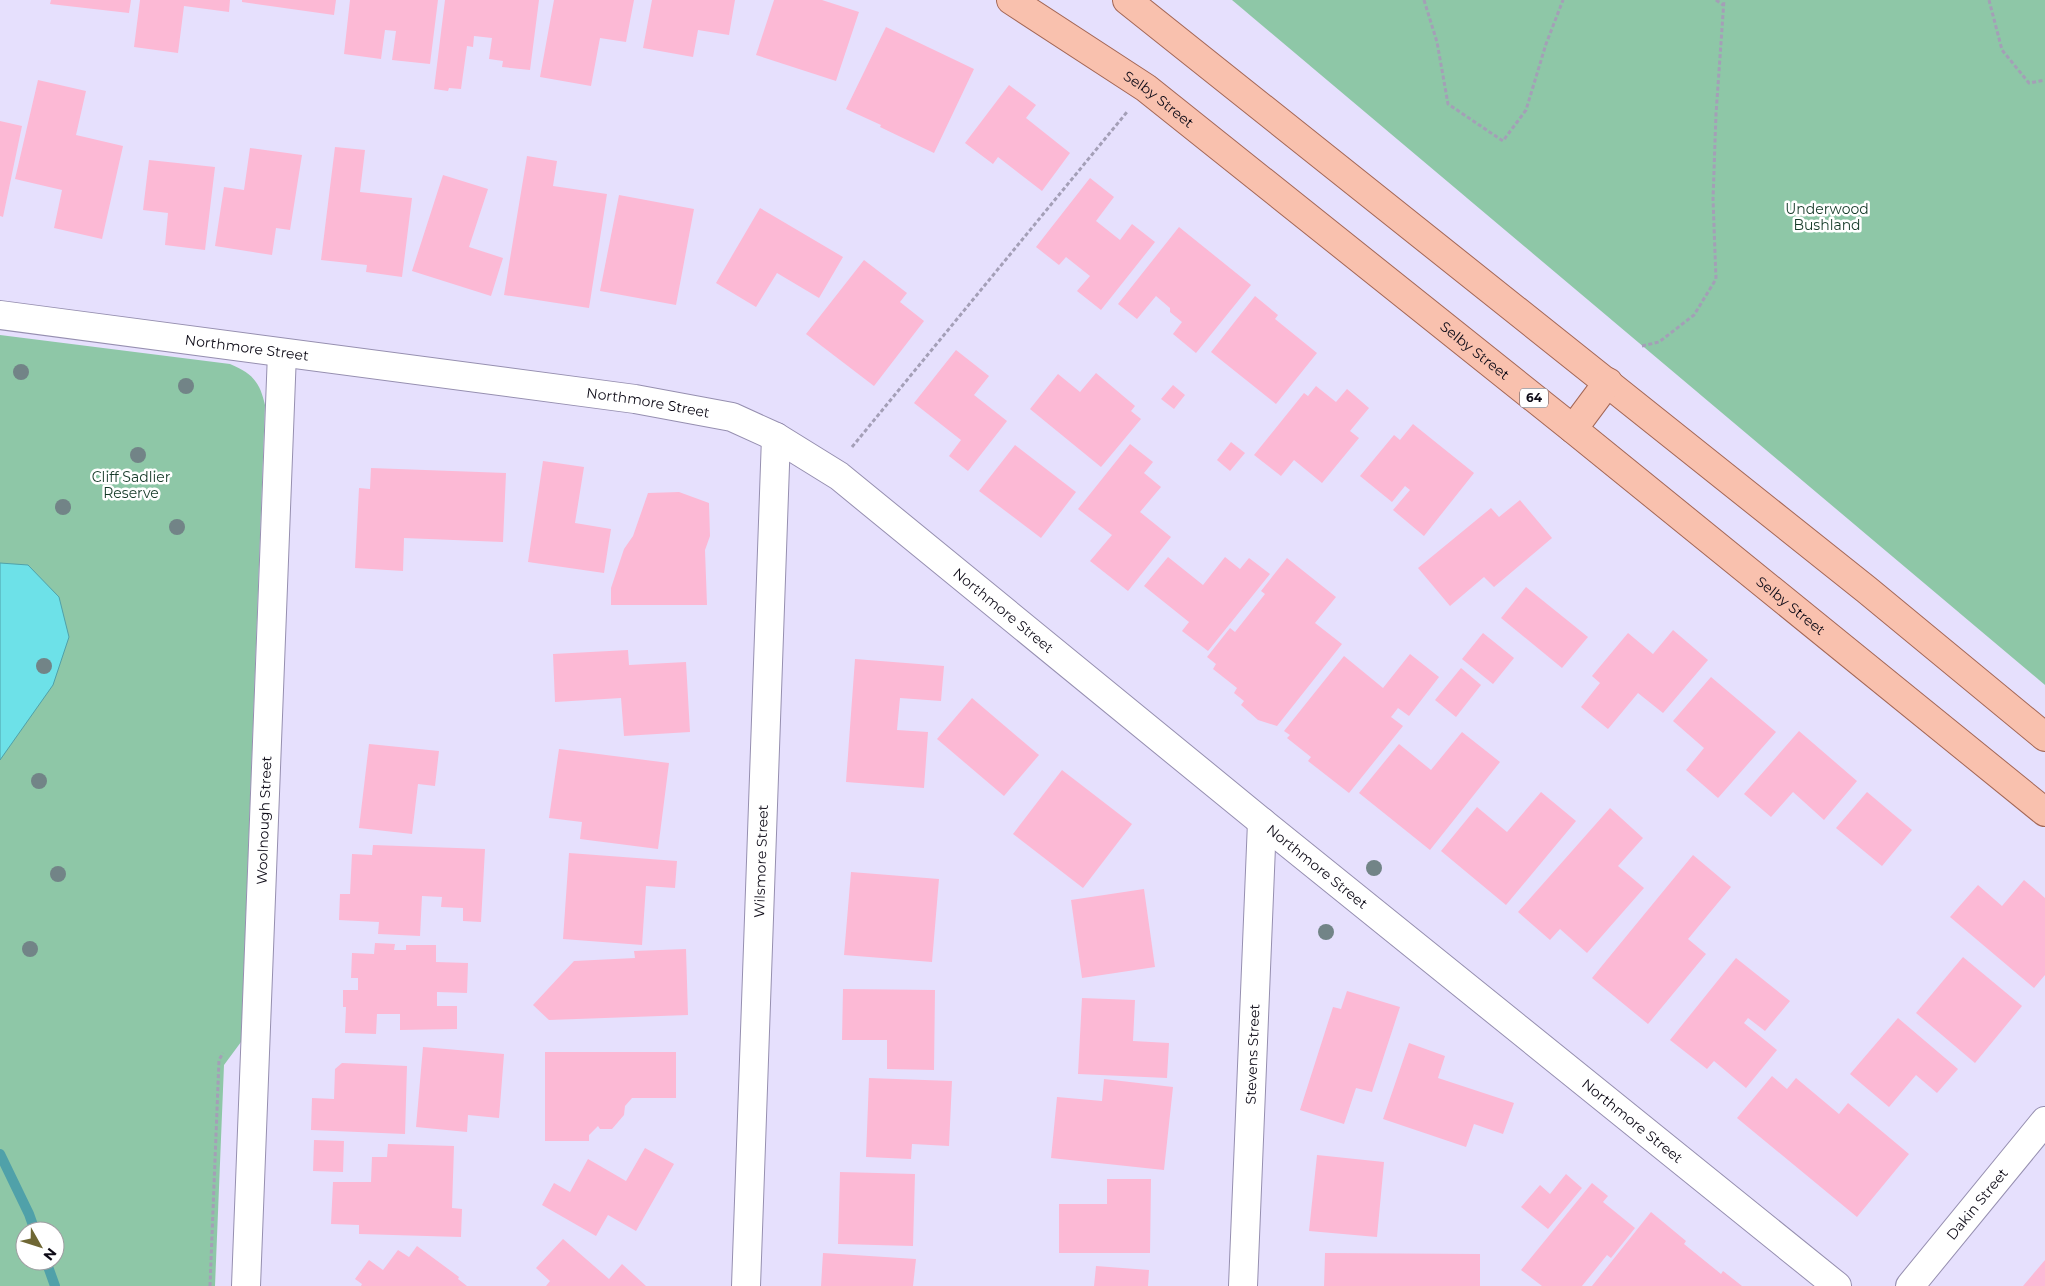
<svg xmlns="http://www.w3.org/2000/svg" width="2045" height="1286" font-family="Montserrat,sans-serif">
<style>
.green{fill:#8ec7a7;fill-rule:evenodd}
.water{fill:#6de1e8;stroke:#50a1a9}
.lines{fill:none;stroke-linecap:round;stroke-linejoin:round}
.stream{stroke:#50a1a9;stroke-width:10}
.building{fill:#fcb9d5}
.street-casing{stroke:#968fb0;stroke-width:30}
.primary-casing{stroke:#a46756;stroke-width:30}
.path{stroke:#a49fb7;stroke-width:3;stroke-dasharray:4 2.5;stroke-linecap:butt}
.street{stroke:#fff;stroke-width:28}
.primary{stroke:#f9c1ae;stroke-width:28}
.tree{fill:#728487}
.labels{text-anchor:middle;stroke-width:5;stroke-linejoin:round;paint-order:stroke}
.shield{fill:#fff;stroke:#56545d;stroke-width:1}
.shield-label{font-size:12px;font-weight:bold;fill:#0e0b17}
.street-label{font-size:14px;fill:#0e0b17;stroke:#fff}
.park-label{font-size:14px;fill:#143927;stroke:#fff}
</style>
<rect width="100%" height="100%" fill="#e6e0fd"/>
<!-- green -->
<g class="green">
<path d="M 1232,0 L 2045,0 L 2045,685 Z"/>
<path d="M 0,335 L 230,364 C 252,373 260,382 265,405 L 241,1042 L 224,1065 L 215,1286 L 0,1286 ZM 25,1231 L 55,1231 L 55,1261 L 25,1261 Z"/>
</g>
<!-- water -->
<path class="water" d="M 0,563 L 28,565 L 59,597 L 69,637 L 53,685 L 0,760 Z"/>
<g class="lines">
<!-- stream -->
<g class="stream">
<path d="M 0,1154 L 29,1214 L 35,1231"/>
<path d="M 46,1261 L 55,1286"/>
</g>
</g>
<!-- building -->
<g class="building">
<path d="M 51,0 L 131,0 L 129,13 L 50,4 Z"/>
<path d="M 140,0 L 230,0 L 229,12 L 184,6 L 178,53 L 134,47 Z"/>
<path d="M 242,0 L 336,0 L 334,15 L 242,2 Z"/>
<path d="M 350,0 L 438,0 L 430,64 L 392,60 L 396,31 L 385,30 L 381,59 L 344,54 Z"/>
<path d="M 445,0 L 539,0 L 530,70 L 502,67 L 503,61 L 489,59 L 492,38 L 474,36 L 473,47 L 467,46 L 461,89 L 449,88 L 448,91 L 434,89 Z"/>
<path d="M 554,0 L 634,0 L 626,42 L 600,38 L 591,86 L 540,77 Z"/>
<path d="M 652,0 L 735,0 L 729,35 L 698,30 L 693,57 L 643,48 Z"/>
<path d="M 774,0 L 822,0 L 859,12 L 836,81 L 756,55 Z"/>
<path d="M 886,27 L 974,69 L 934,153 L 880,127 L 881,125 L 846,109 Z"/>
<path d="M 38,80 L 86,91 L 76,135 L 123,146 L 102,239 L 54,228 L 62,190 L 15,179 Z"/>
<path d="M 1009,85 L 1036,105 L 1026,118 L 1070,153 L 1042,191 L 998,157 L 993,164 L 965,143 Z"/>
<path d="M 0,121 L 22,126 L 3,217 L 0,216 Z"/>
<path d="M 335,147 L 365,150 L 360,192 L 412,198 L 402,277 L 366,272 L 367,265 L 321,260 Z"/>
<path d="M 250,148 L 302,155 L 290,230 L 276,228 L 272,255 L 215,246 L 224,187 L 244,190 Z"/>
<path d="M 527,156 L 557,161 L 553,186 L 607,194 L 589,308 L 504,295 Z"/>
<path d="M 149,160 L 215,167 L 205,250 L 165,245 L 168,213 L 143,210 Z"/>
<path d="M 443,175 L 488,189 L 469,247 L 503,258 L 491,296 L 412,271 Z"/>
<path d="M 1090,178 L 1114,197 L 1096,221 L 1120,240 L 1132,224 L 1155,242 L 1101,310 L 1077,291 L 1090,276 L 1066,257 L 1059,265 L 1036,247 Z"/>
<path d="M 619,195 L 694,209 L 676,305 L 600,291 Z"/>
<path d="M 760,208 L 843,257 L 819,298 L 777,273 L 756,307 L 716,283 Z"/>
<path d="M 1179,227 L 1251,285 L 1196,353 L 1173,334 L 1182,322 L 1170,312 L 1170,308 L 1156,296 L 1137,319 L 1118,304 Z"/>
<path d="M 864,260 L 907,293 L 900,302 L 924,321 L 874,386 L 806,334 Z"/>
<path d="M 1255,296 L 1278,315 L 1275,319 L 1317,353 L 1276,404 L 1211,352 Z"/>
<path d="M 956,350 L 989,376 L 974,395 L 1007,421 L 968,471 L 949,456 L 961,440 L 914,403 Z"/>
<path d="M 1096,373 L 1135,406 L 1131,411 L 1141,419 L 1101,467 L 1030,409 L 1058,374 L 1080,392 Z"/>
<path d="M 1173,385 L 1185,395 L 1174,409 L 1161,399 Z"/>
<path d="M 1316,386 L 1336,402 L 1347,389 L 1369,408 L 1350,431 L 1359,438 L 1322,483 L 1294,460 L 1281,476 L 1254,455 L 1304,393 L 1308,396 Z"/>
<path d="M 1413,424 L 1474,473 L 1424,536 L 1393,510 L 1410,490 L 1405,486 L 1392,502 L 1360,476 L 1394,435 L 1400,440 Z"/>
<path d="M 1231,442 L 1245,453 L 1230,471 L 1217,460 Z"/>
<path d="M 1130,444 L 1153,462 L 1144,473 L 1161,487 L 1140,512 L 1171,537 L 1128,591 L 1090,561 L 1112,535 L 1078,509 Z"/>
<path d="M 1015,445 L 1076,492 L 1041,538 L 979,491 Z"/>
<path d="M 543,461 L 584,467 L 575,523 L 611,529 L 604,573 L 528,562 Z"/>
<path d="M 371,468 L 506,473 L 503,542 L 404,538 L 403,571 L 355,568 L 359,488 L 370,489 Z"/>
<path d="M 679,492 L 709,503 L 710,536 L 705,550 L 707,605 L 611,605 L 611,588 L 624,549 L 633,536 L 648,493 Z"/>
<path d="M 1520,500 L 1552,538 L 1494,587 L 1484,577 L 1450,606 L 1418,568 L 1491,508 L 1499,517 Z"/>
<path d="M 1168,557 L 1203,585 L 1225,557 L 1240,569 L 1249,558 L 1270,574 L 1208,651 L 1182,631 L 1189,622 L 1144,586 Z"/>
<path d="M 1287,558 L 1336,597 L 1315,623 L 1342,644 L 1277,726 L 1258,720 L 1241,705 L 1244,701 L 1234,693 L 1237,688 L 1213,669 L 1216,664 L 1207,657 L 1230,628 L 1235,632 L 1265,594 L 1261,591 Z"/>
<path d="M 1526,587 L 1588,637 L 1562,668 L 1501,618 Z"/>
<path d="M 1673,630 L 1708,660 L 1663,713 L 1638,693 L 1608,729 L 1581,707 L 1600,683 L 1592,676 L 1628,633 L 1653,654 Z"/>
<path d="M 1483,633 L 1514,658 L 1493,684 L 1462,659 Z"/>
<path d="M 628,650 L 629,665 L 686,662 L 690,732 L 624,736 L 621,698 L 555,702 L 553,654 Z"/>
<path d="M 1410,654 L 1439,677 L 1409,716 L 1398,708 L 1391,717 L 1403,726 L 1349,793 L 1308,761 L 1311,757 L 1287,738 L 1290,735 L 1284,731 L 1344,656 L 1383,688 Z"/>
<path d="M 855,659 L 944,666 L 941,701 L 900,698 L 897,730 L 928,732 L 924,788 L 846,782 Z"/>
<path d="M 1461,668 L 1481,685 L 1456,717 L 1435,700 Z"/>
<path d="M 1711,677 L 1776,732 L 1718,798 L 1686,770 L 1704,748 L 1673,721 Z"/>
<path d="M 972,698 L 1039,755 L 1004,796 L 937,739 Z"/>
<path d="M 1799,731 L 1857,781 L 1824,820 L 1793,792 L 1771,817 L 1744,794 Z"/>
<path d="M 1462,732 L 1500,762 L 1430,850 L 1359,793 L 1399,744 L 1431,770 Z"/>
<path d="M 369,744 L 439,751 L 435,786 L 418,784 L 412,834 L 359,828 Z"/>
<path d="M 559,749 L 669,763 L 658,849 L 580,839 L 582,822 L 549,818 Z"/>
<path d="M 1062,770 L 1132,824 L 1083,888 L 1013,834 Z"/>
<path d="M 1541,792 L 1576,821 L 1506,905 L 1441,851 L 1477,807 L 1507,832 Z"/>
<path d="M 1867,792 L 1912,830 L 1882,866 L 1836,828 Z"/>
<path d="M 1610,808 L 1643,838 L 1618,866 L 1644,888 L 1587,953 L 1560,929 L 1550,940 L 1518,912 Z"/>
<path d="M 373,845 L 485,849 L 481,922 L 463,921 L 463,908 L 441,907 L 442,897 L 422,896 L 420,936 L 378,934 L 379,922 L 339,920 L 340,894 L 350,894 L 352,854 L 372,855 Z"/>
<path d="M 569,853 L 677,861 L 675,888 L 646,886 L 642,945 L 563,939 Z"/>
<path d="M 1693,855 L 1731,887 L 1688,939 L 1706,954 L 1648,1024 L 1592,978 Z"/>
<path d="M 851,872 L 939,879 L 932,962 L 844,955 Z"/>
<path d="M 2024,880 L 2045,898 L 2045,975 L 2034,988 L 1950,917 L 1978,885 L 2002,906 Z"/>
<path d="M 1144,889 L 1155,967 L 1082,978 L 1071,900 Z"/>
<path d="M 375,943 L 395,944 L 394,950 L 406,950 L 406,945 L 436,945 L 436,962 L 468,963 L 467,993 L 437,992 L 437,1006 L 457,1006 L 457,1029 L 400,1030 L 400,1014 L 377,1014 L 376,1034 L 345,1033 L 346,1007 L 343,1007 L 343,990 L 358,990 L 358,978 L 351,978 L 352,953 L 374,954 Z"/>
<path d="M 686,949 L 688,1015 L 549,1020 L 533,1005 L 574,961 L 635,958 L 634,951 Z"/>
<path d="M 1963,957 L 2022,1006 L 1975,1063 L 1916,1013 Z"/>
<path d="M 1736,958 L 1790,1001 L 1765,1031 L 1748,1018 L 1744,1023 L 1777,1050 L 1746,1088 L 1714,1061 L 1707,1069 L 1670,1040 Z"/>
<path d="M 843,989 L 935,990 L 934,1070 L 887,1069 L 887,1040 L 842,1040 Z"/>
<path d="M 1347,991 L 1400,1007 L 1372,1092 L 1356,1088 L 1344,1124 L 1300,1110 L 1333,1007 L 1341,1009 Z"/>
<path d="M 1082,998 L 1135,1000 L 1133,1041 L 1169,1043 L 1167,1078 L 1078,1074 Z"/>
<path d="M 1898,1018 L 1958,1069 L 1937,1093 L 1916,1075 L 1889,1107 L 1850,1074 Z"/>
<path d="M 1409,1043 L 1445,1056 L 1438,1078 L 1514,1103 L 1503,1134 L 1474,1124 L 1466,1147 L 1383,1119 Z"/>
<path d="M 423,1047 L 504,1054 L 499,1118 L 468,1115 L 467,1132 L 416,1127 Z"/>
<path d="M 545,1052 L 676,1052 L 676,1098 L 632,1098 L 625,1106 L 624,1115 L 612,1129 L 600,1129 L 598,1126 L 589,1135 L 589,1141 L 545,1141 Z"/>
<path d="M 342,1063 L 407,1066 L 405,1134 L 311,1130 L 312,1098 L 334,1099 L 335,1069 Z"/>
<path d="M 1772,1076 L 1787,1089 L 1796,1078 L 1839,1114 L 1848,1103 L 1909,1154 L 1857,1217 L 1737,1118 Z"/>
<path d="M 869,1078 L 952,1081 L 949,1146 L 912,1144 L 911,1159 L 866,1157 Z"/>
<path d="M 1104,1079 L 1173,1087 L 1164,1170 L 1051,1158 L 1057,1097 L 1102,1101 Z"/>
<path d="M 314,1140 L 344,1141 L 343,1172 L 313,1171 Z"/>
<path d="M 388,1144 L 454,1146 L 452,1208 L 462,1209 L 461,1237 L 359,1234 L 359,1225 L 331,1224 L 333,1182 L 371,1182 L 372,1157 L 387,1157 Z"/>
<path d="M 645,1148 L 674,1164 L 636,1231 L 608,1215 L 596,1236 L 542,1205 L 554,1183 L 570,1192 L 588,1159 L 626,1181 Z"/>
<path d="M 1317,1155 L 1384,1162 L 1377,1237 L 1309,1231 Z"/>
<path d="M 840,1172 L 915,1174 L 913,1246 L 838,1244 Z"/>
<path d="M 1566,1174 L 1582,1188 L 1548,1229 L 1521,1207 L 1540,1185 L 1550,1194 Z"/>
<path d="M 1107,1179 L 1151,1179 L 1150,1253 L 1059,1253 L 1059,1204 L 1107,1204 Z"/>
<path d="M 1592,1183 L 1608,1196 L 1603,1202 L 1635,1228 L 1611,1258 L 1607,1255 L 1582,1286 L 1542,1286 L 1521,1270 Z"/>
<path d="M 1651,1212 L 1686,1241 L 1684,1244 L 1721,1274 L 1723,1271 L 1742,1286 L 1592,1286 Z"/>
<path d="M 563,1239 L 609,1279 L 622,1264 L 646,1286 L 546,1286 L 550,1281 L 536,1268 Z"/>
<path d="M 417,1246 L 459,1277 L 458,1279 L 467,1286 L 361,1286 L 362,1284 L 355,1279 L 369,1260 L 383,1270 L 398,1250 L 409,1257 Z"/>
<path d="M 823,1253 L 916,1259 L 913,1286 L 821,1286 Z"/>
<path d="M 1325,1253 L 1480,1254 L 1480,1286 L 1324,1286 Z"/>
<path d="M 2045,1260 L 2045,1286 L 2023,1286 Z"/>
<path d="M 1096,1266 L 1149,1270 L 1148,1286 L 1094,1286 Z"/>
</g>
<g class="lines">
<defs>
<g id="street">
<path id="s1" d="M 0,315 L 635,399 L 732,417 L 776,437 L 839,476 L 1262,822 L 1837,1286"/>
<path id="s2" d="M 246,1286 L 282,353"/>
<path id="s3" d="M 746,1286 L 776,437"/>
<path id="s4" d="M 1243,1286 L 1262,822"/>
<path id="s5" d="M 1910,1286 L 2045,1121"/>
</g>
<g id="primary">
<path id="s6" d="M 1011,0 L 1146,88 L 1573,429 L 2045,812"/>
<path d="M 1127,0 L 1867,590 L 2045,737"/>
<path d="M 1573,429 L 1608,382"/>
</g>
</defs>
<!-- street casing -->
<use href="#street" class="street-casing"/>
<!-- primary casing -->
<use href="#primary" class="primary-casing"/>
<!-- path -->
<g class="path">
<path d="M 1424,0 L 1437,42 L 1448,104 L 1503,141 L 1526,110 L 1546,44 L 1563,0"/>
<path d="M 1716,0 L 1723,5"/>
<path d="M 1989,0 L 2002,50 L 2029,83 L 2045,80"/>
<path d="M 1642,346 L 1659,342 L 1694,315 L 1716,279 L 1713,199 L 1716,114 L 1724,0"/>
<path d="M 852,447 L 1127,112"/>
<path d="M 210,1286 L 219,1060 L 223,1053"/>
</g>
<!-- street -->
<use href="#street" class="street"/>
<!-- primary -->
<use href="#primary" class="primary"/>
</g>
<!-- trees -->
<g class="tree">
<circle cx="21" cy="372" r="8"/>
<circle cx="186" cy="386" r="8"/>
<circle cx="138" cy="455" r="8"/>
<circle cx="63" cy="507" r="8"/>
<circle cx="177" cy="527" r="8"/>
<circle cx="44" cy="666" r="8"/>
<circle cx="39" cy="781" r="8"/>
<circle cx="1374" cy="868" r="8"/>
<circle cx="58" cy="874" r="8"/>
<circle cx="1326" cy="932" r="8"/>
<circle cx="30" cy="949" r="8"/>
</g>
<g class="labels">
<!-- shield labels -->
<rect class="shield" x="1520" y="388.5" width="28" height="19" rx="4"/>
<g class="shield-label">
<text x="1534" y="402">64</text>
</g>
<!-- street labels -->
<g class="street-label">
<text dy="5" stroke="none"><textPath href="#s6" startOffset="178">Selby Street</textPath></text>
<text dy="5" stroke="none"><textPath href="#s1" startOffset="249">Northmore Street</textPath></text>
<text dy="5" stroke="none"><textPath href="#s6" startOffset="582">Selby Street</textPath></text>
<text dy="5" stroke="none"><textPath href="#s1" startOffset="654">Northmore Street</textPath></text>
<text dy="5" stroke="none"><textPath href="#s6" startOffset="988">Selby Street</textPath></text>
<text dy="5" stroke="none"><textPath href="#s1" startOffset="1074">Northmore Street</textPath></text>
<text dy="5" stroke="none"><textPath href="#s2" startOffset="466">Woolnough Street</textPath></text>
<text dy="5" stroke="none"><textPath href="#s3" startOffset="425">Wilsmore Street</textPath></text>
<text dy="5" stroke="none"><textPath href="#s1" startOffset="1479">Northmore Street</textPath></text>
<text dy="5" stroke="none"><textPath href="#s4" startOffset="232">Stevens Street</textPath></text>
<text dy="5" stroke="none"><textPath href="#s1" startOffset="1884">Northmore Street</textPath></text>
<text dy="5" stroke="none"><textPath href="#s5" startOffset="106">Dakin Street</textPath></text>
</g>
<!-- park labels -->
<g class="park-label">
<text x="1827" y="214">Underwood<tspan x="1827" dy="16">Bushland</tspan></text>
<text x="131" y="482">Cliff Sadlier<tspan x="131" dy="16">Reserve</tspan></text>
</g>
</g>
<!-- north arrow -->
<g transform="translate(40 1246) rotate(129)"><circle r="24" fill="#ffffff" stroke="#9f9da2"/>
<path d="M0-4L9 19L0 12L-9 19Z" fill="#6f6734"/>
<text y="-8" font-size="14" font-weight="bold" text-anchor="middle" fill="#0e0b17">N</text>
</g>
</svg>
